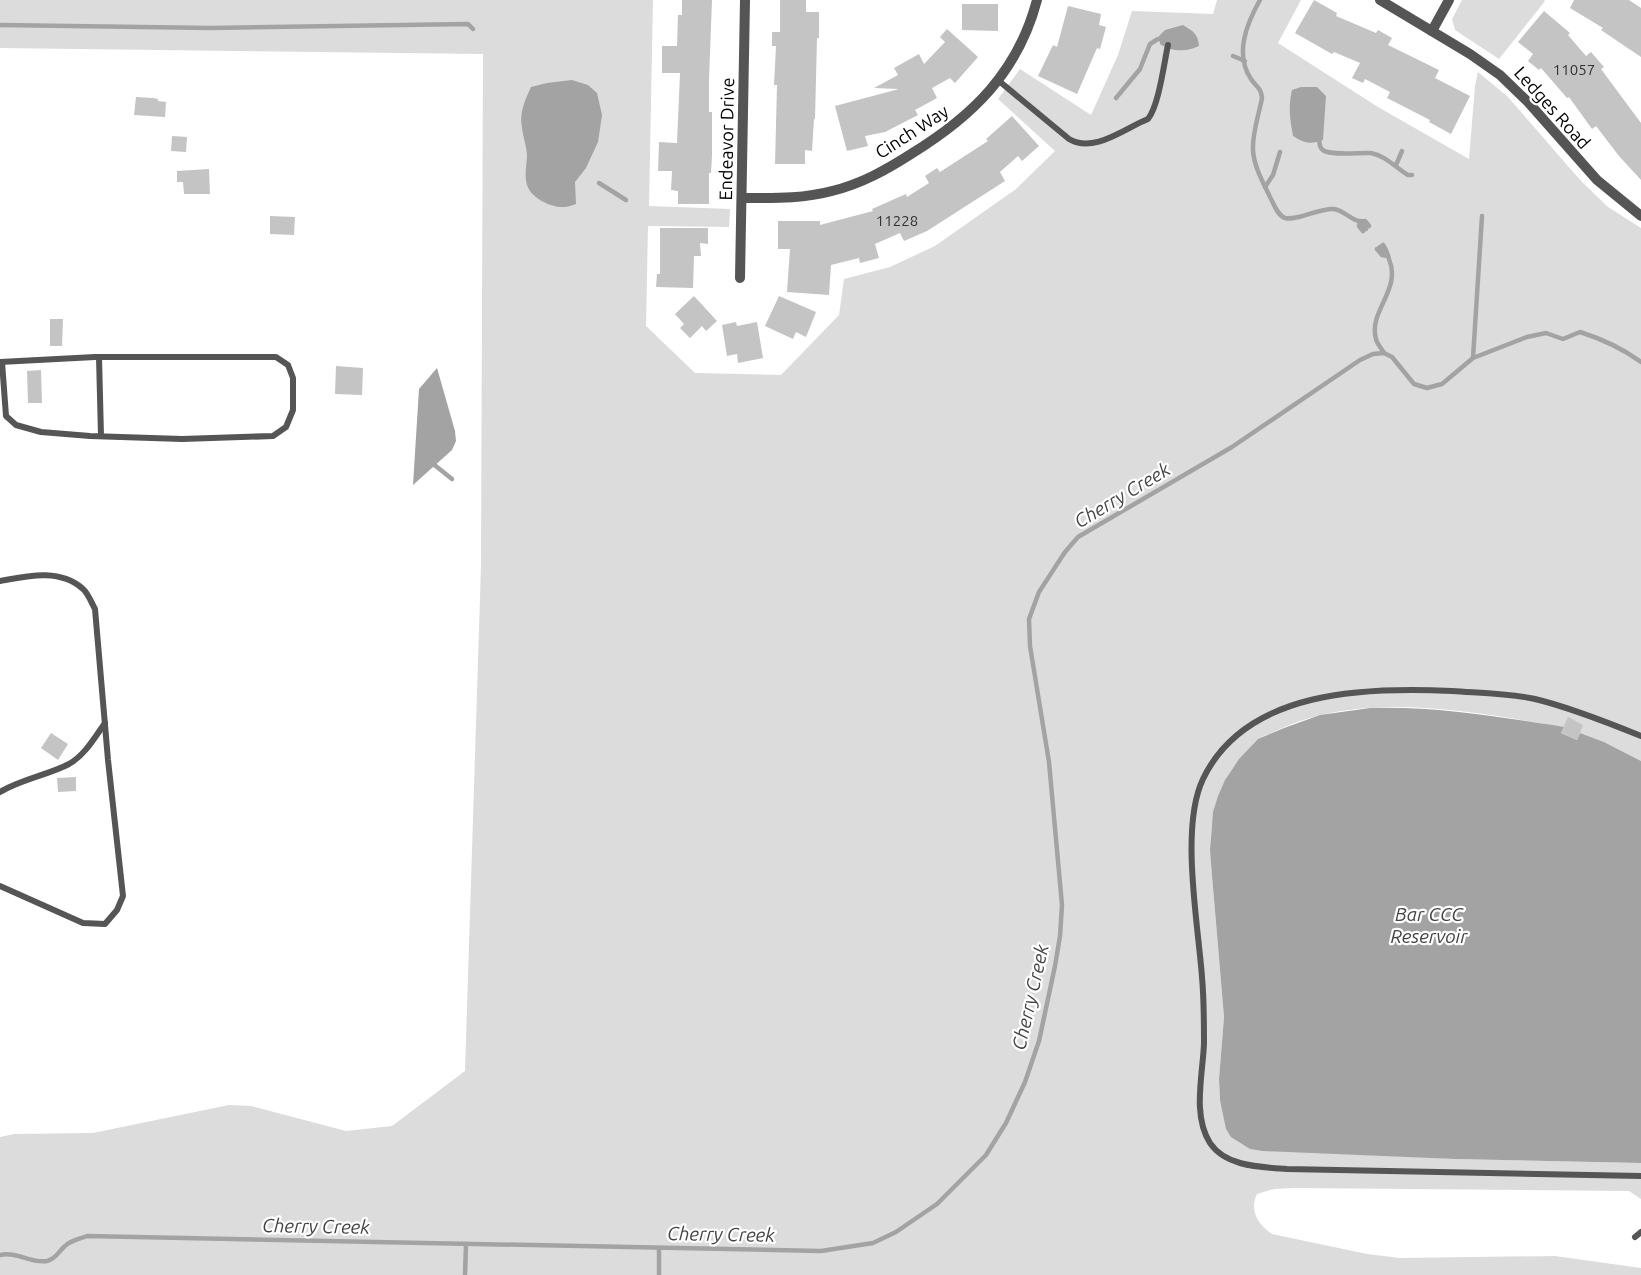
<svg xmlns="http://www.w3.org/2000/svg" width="1641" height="1275" font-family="Ubuntu,sans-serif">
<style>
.green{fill:#dcdcdc}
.water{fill:#a3a3a3}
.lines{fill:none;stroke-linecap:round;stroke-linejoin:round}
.stream{stroke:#a3a3a3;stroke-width:4.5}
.building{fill:#c4c4c4}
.service{stroke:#555;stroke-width:6}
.minor{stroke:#555;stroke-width:10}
.labels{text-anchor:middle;stroke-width:4.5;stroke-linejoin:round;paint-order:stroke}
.number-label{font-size:15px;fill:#313131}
.street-label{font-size:18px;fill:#000;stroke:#fff}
.water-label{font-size:19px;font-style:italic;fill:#444;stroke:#fff}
</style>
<rect width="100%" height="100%" fill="#fff"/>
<!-- green -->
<g class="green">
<path d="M 0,0 L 653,0 L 649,206 L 730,209 L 729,227 L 648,226 L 646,326 L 695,373 L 781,375 L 839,315 L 844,279 L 890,267 L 935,246 L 1016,189 L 1055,151 L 998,99 L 1020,69 L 1091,115 L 1118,55 L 1132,11 L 1213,14 L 1217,0 L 1301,0 L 1278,43 L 1378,107 L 1469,159 L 1475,86 L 1478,72 L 1508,97 L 1581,181 L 1608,207 L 1641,228 L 1641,761 L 1604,742 L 1580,733 L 1577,740 L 1561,733 L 1563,727 C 1473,712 1363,689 1276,731 C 1271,734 1264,735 1259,739 C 1254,742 1250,748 1246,753 C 1215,783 1209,822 1211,864 L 1224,1017 L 1219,1079 L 1220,1100 L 1250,1149 L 1454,1159 L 1641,1163 L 1641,1199 L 1629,1191 L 1295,1188 L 1274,1189 L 1257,1194 C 1249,1211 1258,1224 1272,1234 L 1367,1254 L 1400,1258 L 1555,1256 L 1641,1268 L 1641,1275 L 0,1275 L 0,1137 L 14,1134 L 93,1133 L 229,1105 L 251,1106 L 346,1131 L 392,1126 L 465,1071 L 481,566 L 483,54 L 0,48 Z"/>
<path d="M 1462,0 L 1544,0 L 1545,1 L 1499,59 L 1455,30 L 1452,19 Z"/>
</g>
<!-- water -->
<g class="water">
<path d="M 1183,25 C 1193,31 1198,34 1199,46 C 1187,52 1171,52 1160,44 L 1159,36 L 1165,30 Z"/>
<path d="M 572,80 L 588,85 L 597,93 L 602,115 L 598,142 L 586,168 L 575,182 L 576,204 C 572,205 568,207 564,207 C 551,208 531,198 527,185 C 524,175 527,164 527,154 C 526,145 523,136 522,128 C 519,113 525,100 531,87 L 547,83 Z"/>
<path d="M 1301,87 L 1317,87 L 1326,96 L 1323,140 C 1310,145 1304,143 1293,136 C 1290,120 1288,106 1292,90 Z"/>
<path d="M 437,368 L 455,431 L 456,441 L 452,450 L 413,485 L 419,389 Z"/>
<path d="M 1370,708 C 1432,706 1492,716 1553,725 L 1564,727 L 1561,733 L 1577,740 L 1580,733 L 1604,742 L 1641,761 L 1641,1163 L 1454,1159 L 1263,1151 L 1250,1149 L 1231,1137 L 1226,1129 L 1220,1100 L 1219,1079 L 1224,1017 L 1211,864 L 1210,850 L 1213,812 L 1218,796 L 1225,780 L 1239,759 L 1258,739 L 1284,728 L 1320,715 Z"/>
</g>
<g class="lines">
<!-- stream -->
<g class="stream">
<path d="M 1260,0 C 1247,23 1234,54 1251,79 C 1256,87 1261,87 1262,98 C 1259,114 1252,134 1253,150 C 1254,167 1263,182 1270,197 C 1274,204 1277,215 1285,218 C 1297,221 1319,208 1334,209 C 1346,211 1352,223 1365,221 L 1369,226"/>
<path d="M 0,25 L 211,28 L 468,24 L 473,29"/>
<path d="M 1233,56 L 1245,61"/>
<path d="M 1116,98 L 1140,69 L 1150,44 L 1158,39 L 1165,39"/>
<path d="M 1319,136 C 1319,140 1319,145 1321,148 C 1325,157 1361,152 1371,153 C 1386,156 1396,168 1408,175 L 1412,175"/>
<path d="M 1396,165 L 1402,151"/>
<path d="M 599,183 L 626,200"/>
<path d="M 1265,187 L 1273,175 L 1280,152"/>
<path d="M 1360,222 L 1359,226 L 1363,231"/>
<path d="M 1360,222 L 1366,229"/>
<path d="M 1383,245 C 1387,250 1387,253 1389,259 C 1402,290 1368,311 1376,339 C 1377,344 1382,349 1384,353"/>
<path d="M 1380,247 L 1387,255"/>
<path d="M 1377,249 L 1382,255 L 1388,256"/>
<path d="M 1473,358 L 1482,216"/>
<path d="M 432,463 L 452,479"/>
<path d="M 659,1248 L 659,1275"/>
<path d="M 0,1255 C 17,1251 31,1264 47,1261 C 56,1259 59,1251 65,1246 C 71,1240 80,1239 87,1236 L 821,1251 L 873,1243 L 896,1232 L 937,1204 L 986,1155 L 1006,1123 L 1025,1082 L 1039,1041 L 1055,966 L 1060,936 L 1062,905 L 1049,762 L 1030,646 L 1029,619 L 1039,592 L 1065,552 L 1078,537 L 1232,447 L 1360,360 L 1373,354 L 1384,353 L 1392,357 L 1414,384 L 1427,388 L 1442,384 L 1473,358 L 1527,337 L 1546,333 L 1563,339 L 1580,332 C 1602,339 1622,348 1641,362"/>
<path d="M 465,1275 L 466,1244"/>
</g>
</g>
<!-- building -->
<g class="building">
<path d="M 682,0 L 712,0 L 709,80 L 709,112 L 712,112 L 712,156 L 711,173 L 709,173 L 709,204 L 678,204 L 678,191 L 671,190 L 672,171 L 658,171 L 659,142 L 677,143 L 680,73 L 662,73 L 662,46 L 677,46 L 678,15 L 682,15 Z"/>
<path d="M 780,0 L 806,0 L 806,12 L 819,12 L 819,38 L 817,38 L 815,119 L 814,119 L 812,151 L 805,150 L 805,164 L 775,164 L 777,85 L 774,85 L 776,46 L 772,46 L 772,32 L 780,32 Z"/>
<path d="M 1314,0 L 1337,13 L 1336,16 L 1376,33 L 1378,30 L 1392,38 L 1388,45 L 1439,70 L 1435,78 L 1470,96 L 1451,134 L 1429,122 L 1430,120 L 1387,98 L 1390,92 L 1365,79 L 1363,83 L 1352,78 L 1360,63 L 1334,52 L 1332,54 L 1295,33 Z"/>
<path d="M 1574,0 L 1629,0 L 1641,8 L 1641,57 L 1601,30 L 1603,28 L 1570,8 Z"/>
<path d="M 962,4 L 998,4 L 998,31 L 962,30 Z"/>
<path d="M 1068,6 L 1101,14 L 1099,25 L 1106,27 L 1100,49 L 1097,48 L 1077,94 L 1038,76 L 1053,45 L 1057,47 Z"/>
<path d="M 1544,11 L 1570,33 L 1568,35 L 1586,56 L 1591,52 L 1604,67 L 1601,69 L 1641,123 L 1641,180 L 1619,156 L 1596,126 L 1592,129 L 1569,97 L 1567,98 L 1541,68 L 1539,70 L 1528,61 L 1533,54 L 1518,42 Z"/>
<path d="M 947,29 L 978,57 L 955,83 L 950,78 L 932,88 L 937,98 L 915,110 L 918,115 L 885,132 L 865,136 L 868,146 L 847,151 L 835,106 L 899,89 L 874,88 L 898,75 L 894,68 L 919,54 L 924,64 L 945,42 L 940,37 Z"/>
<path d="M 136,97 L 153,98 L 158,99 L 158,101 L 166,102 L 165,117 L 134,115 Z"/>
<path d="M 1012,116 L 1039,146 L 1022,161 L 1018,156 L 1000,172 L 1005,181 L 927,231 L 904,241 L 900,233 L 875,244 L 879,258 L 860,263 L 859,258 L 831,265 L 829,295 L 787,292 L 790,249 L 778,249 L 778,221 L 820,221 L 820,225 L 873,211 L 872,209 L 906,194 L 907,197 L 929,183 L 925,176 L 937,168 L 940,172 L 988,141 L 986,139 Z"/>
<path d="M 172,136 L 187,137 L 186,152 L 171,151 Z"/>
<path d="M 209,169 L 210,194 L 184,194 L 183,182 L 177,182 L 177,171 Z"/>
<path d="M 270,216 L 295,217 L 294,235 L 270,234 Z"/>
<path d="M 660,228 L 708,228 L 708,244 L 700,243 L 701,256 L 694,256 L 693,288 L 656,287 L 657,274 L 660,274 Z"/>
<path d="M 694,296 L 717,321 L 706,331 L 702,326 L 690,338 L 680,328 L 684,324 L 675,314 Z"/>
<path d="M 779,296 L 816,312 L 806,337 L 796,332 L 793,339 L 765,326 Z"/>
<path d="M 50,319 L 63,319 L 62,346 L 50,346 Z"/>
<path d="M 736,322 L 737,326 L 757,322 L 763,358 L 738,363 L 737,354 L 727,356 L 722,325 Z"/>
<path d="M 336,366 L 363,368 L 362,395 L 335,394 Z"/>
<path d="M 41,370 L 42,403 L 28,403 L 27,371 Z"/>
<path d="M 1568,717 L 1583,725 L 1577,740 L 1561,733 Z"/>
<path d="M 51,733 L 68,744 L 58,760 L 41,748 Z"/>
<path d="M 76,777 L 76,791 L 58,792 L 57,778 Z"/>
</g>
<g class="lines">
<!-- service -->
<g class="service">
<path d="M 999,81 L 1069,139 C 1094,154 1125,128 1148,119 C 1159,105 1164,63 1168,45"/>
<path d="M 99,357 L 101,436"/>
<path d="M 0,362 L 95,357 L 276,357 L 288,365 L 293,378 L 293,410 L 286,427 L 273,436 L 182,439 L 90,436 L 41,432 L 16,425 L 6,416 L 2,362"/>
<path d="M 0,581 C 27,576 60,568 83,589 C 88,593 91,602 95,609 L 108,760 L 123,896 L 117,910 L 105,924 L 83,923 L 0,886"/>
<path d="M 1641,736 C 1609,723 1569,707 1535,699 C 1508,693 1480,693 1452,691 C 1367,687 1246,689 1203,779 C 1180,827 1198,923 1202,977 C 1204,999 1204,1021 1204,1043 C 1203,1074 1192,1115 1210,1143 C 1226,1167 1261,1167 1287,1169 L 1641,1176"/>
<path d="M 0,792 C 21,779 48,775 69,764 C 85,755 95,737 105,723"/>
<path d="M 1635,1237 L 1641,1232"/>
</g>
<!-- minor -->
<g class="minor">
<path d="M 1380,0 L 1470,54 L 1500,75 L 1528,102 L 1597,180 L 1641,216"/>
<path d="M 1432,31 L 1449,0"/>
<path d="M 742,198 C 773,198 802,199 832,191 C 861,184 886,170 911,154 C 973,116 1018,72 1037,0"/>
<path d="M 740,278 L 745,0"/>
</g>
</g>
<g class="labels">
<!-- number labels -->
<g class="number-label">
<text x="1574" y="75">11057</text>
<text x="897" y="226">11228</text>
</g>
<!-- street labels -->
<g class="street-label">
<text transform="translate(1552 108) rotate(48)" y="6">Ledges Road</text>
<text transform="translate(912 132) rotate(-33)" y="6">Cinch Way</text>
<text transform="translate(727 139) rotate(-89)" y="6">Endeavor Drive</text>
</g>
<!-- water labels -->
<g class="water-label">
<text transform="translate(1122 495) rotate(-31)" y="7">Cherry Creek</text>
<text x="1429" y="921">Bar CCC<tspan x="1429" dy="22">Reservoir</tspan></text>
<text transform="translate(1030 997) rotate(-77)" y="7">Cherry Creek</text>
<text transform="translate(316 1226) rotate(1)" y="7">Cherry Creek</text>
<text transform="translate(721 1234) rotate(1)" y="7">Cherry Creek</text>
</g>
</g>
</svg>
